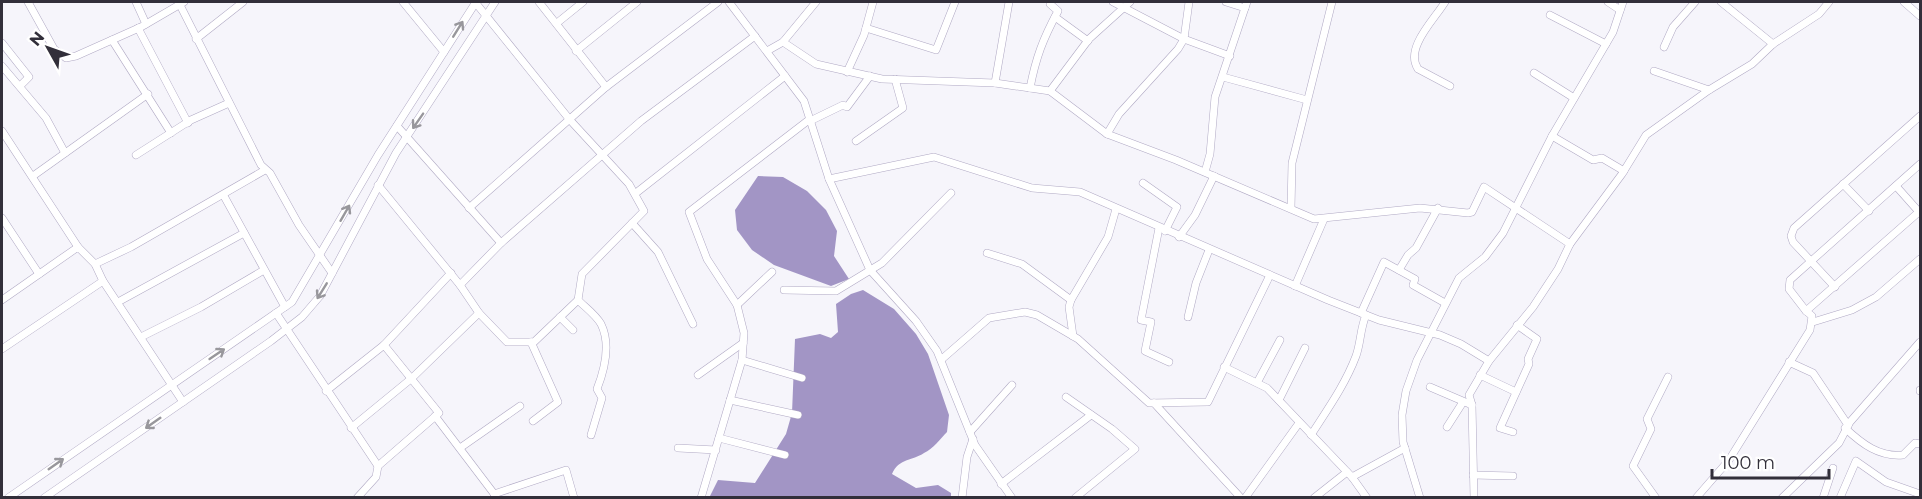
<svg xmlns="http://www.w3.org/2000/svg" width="1922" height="499" font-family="Montserrat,sans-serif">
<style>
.water{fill:#a295c5}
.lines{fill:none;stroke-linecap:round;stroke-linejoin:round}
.minor-casing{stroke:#b0a9c4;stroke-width:8}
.minor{stroke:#fff;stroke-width:7}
.oneway{stroke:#98979c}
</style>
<rect width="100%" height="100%" fill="#f6f5fb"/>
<!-- water -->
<g class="water">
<path d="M 758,176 L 783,177 L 807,191 L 826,210 L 837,231 L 834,256 L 849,279 L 831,286 L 774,265 L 752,250 L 737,230 L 735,210 Z"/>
<path d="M 863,290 L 894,309 L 916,334 L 928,354 L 949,415 L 947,432 C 940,439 933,449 924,453 C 912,461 899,458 892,474 L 916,488 L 938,485 L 951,493 L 951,497 L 709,498 L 718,480 L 755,483 L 786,434 L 792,413 L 795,339 L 820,334 L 831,338 L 838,332 L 836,304 L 851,294 Z"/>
</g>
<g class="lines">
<defs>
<g id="minor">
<path d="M 28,2 L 54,49 L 66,58 L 76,56 L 141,27 L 184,2"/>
<path d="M 136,2 L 146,24"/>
<path d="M 403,2 L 444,52"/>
<path d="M 475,2 L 570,120 L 629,184 L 644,211 L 582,274 L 578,300 C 585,307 596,315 601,324 C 611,344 604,371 597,389 L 602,398 L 591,435"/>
<path d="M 539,2 L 606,87"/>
<path d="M 729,2 L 804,101 L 829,179 L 934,157 L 1032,188 L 1080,192 L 1328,300 L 1379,320 L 1440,335 L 1461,344 L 1489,361"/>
<path d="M 1113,2 L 1184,39 L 1230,56"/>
<path d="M 1226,2 L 1245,8"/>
<path d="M 1445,2 C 1435,19 1404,48 1418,69 L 1450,86"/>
<path d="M 1608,2 L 1620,10"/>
<path d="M 1721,2 L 1773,44"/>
<path d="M 1904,2 L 1920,16"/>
<path d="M 180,5 L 261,165 L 270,173 L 299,225 L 332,273"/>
<path d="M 1550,15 L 1606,44"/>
<path d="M 1055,17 L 1088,41"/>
<path d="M 557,23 L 583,2"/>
<path d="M 138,28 L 188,123"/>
<path d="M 866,28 L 936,50 L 955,2"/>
<path d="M 196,39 L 243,2"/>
<path d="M 112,40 L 171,133"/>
<path d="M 783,42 L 816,64 L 882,79 L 995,83 L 1050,91 L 1107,134 L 1176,160 L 1314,219 L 1420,208 L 1468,213 L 1472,212 L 1484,187 L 1570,244"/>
<path d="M 2,43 L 29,77 L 20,86"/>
<path d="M 1664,47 L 1673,27 L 1695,2"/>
<path d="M 576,51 L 637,2"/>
<path d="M 767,51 L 783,42 L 816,2"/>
<path d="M 2,66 L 46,118 L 65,153"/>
<path d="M 1654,71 L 1709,90"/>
<path d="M 847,72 L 864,35 L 873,2"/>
<path d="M 1534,73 L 1574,98"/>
<path d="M 1223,77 L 1307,100"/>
<path d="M 995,83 L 1009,2"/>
<path d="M 1030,88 C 1036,57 1043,39 1058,11 L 1050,4 L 1051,2"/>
<path d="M 1050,91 L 1089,39 L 1130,2"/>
<path d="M 810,121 L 843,105 L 847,107 L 870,76"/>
<path d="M 397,126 L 501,243"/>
<path d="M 2,131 L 78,247"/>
<path d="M 1107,134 L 1119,114 L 1178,49 L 1184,39 L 1189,2"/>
<path d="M 1552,136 L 1593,160 L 1602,158 L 1624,171"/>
<path d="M 856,141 L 903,108 L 895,79"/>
<path d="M 136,155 L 191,120 L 229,103"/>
<path d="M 1920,164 L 1790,280 L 1789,289 L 1806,311 L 1920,211"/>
<path d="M 1205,172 L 1210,154 L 1215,97 L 1247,2"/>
<path d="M 33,176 L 148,94"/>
<path d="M 829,179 L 870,270 L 916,321 L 937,351 L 975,445 L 1012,498"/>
<path d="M 1143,183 L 1177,207 L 1165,231"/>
<path d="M 1843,184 L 1869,211"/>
<path d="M 378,185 L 460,285 L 479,313 L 507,342 L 534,342 L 578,300"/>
<path d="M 1896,186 L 1920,213"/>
<path d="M 636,193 L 785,76"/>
<path d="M 224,196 L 285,307"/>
<path d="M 469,208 L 606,87 L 718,2"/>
<path d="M 1291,208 L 1292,163 L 1332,2"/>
<path d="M 2,218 L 39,274"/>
<path d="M 632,223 L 658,252 L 693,324"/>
<path d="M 1159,228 L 1141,320 L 1151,322 L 1145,351 L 1169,362"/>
<path d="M 1179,237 L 1195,215 L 1214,176"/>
<path d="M 987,253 L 1022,264 L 1071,300"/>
<path d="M 95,264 L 131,247 L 265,170"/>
<path d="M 1399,270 L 1408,255 L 1416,248 L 1438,208"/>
<path d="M 460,285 L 501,243 L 641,121 L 755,36"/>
<path d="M 1295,286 L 1324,219"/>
<path d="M 1835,287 L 1793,242 L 1791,236 L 1794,228 L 1920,116"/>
<path d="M 784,290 L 836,291 L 882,263 L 951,193"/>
<path d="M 2,300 L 78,247 L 95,264 L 103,281 L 183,402"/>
<path d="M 118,302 L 244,233"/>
<path d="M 737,305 L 772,272"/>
<path d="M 276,313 L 378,466"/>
<path d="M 1361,313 L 1384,262 L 1415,279 L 1413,285 L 1445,303"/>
<path d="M 560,317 L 573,330"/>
<path d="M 1188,317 L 1196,283 L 1209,250"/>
<path d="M 1813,322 L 1852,310 L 1876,297 L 1920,259"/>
<path d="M 1073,336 L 1069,307 L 1071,300 L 1108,237 L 1116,209"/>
<path d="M 141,337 L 201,307 L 264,270"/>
<path d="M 531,342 L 558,402 L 533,421"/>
<path d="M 384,345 L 451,273"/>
<path d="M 2,349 L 103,281"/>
<path d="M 942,359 L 989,318 L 1025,312 L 1037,315 L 1078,339 L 1149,403 L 1208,402 L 1270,275"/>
<path d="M 742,360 L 802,378"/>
<path d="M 1789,362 L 1813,373 L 1848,425"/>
<path d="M 1224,367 L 1267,388 L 1352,477 L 1367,498"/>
<path d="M 698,375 L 743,343"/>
<path d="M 1480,375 L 1516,392"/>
<path d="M 1258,381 L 1280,340"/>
<path d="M 1430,387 L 1472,405"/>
<path d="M 1920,390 L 1920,391"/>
<path d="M 326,391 L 384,345 L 439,413 L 378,466 L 376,477 L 357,498"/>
<path d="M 1066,397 L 1112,429 L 1135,449 L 1075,498"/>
<path d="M 730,400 L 798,415"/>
<path d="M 1279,400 L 1305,348"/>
<path d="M 1154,403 L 1241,498"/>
<path d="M 435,416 L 495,495"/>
<path d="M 1447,427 L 1463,402"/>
<path d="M 351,428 L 412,378 L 479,313"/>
<path d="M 1845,428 C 1862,444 1879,457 1903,455 L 1915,443 L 1920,444"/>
<path d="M 970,432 L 1012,385"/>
<path d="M 1513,432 L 1500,428 L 1529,364 L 1528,359 L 1537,339 L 1517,325"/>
<path d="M 1311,435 C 1327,410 1345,385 1356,356 C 1361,342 1360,329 1366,315"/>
<path d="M 719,438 L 785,455"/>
<path d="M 460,448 L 520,406"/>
<path d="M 678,448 L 716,450"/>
<path d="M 1473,475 L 1513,476"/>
<path d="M 1352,477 L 1405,448"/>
<path d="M 1001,484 L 1091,415"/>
<path d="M 494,494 L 566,470 L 574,498"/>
<path d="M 8,498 L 292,302 L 378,155 L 476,2"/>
<path d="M 44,498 L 271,341 L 302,317 L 320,296 L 396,153 L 495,2"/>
<path d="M 701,498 L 742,360 L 744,333 L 737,305 L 707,259 L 689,212 L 810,119"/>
<path d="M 962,498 L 967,457 L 973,439"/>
<path d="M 1245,498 L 1299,423"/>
<path d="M 1314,498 L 1347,472"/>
<path d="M 1420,498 L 1403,442 L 1402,415 L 1406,391 L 1417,360 L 1459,278 L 1485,257 L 1503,233 L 1552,136 L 1613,32 L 1623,2"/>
<path d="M 1474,498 L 1472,405 L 1469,395 L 1489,361 L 1533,307 L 1558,269 L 1570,244 L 1622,174 L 1646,135 L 1709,90 L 1752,64 L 1773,44 L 1819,14 L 1829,2"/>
<path d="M 1656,498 L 1633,466 L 1651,429 L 1647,419 L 1668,377"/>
<path d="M 1696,498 L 1729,460 L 1810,330 L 1812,316 L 1806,311"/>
<path d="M 1782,498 L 1839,443 L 1850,422 L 1920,342"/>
<path d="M 1823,498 L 1833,468"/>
<path d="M 1840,498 L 1856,461 L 1886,482 L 1920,494"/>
</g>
</defs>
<!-- minor casing -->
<use href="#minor" class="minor-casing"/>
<!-- minor -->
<use href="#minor" class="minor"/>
</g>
<!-- one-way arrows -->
<defs><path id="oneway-shaft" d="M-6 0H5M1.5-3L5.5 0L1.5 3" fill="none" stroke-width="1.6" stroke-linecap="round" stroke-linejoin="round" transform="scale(1.5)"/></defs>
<g class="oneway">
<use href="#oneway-shaft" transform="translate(458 29) rotate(-58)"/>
<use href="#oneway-shaft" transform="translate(418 121) rotate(125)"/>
<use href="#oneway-shaft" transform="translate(345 213) rotate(-60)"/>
<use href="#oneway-shaft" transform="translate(322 291) rotate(122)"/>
<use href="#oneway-shaft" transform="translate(217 354) rotate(-34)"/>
<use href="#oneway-shaft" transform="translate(153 423) rotate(145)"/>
<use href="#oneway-shaft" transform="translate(56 464) rotate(-35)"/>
</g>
<!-- border -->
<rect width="1922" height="499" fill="none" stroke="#322f3a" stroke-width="6"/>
<!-- north arrow -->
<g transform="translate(48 48) rotate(310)" stroke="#ffffff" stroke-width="4.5" paint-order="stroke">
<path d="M0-4.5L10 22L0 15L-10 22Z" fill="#322f3a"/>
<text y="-9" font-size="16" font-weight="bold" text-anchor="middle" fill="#322f3a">N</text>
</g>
<!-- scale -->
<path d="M1712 469v9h117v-9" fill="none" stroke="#322f3a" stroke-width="3"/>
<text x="1721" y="469" font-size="18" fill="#322f3a" stroke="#ffffff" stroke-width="4.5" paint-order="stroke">100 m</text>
</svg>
